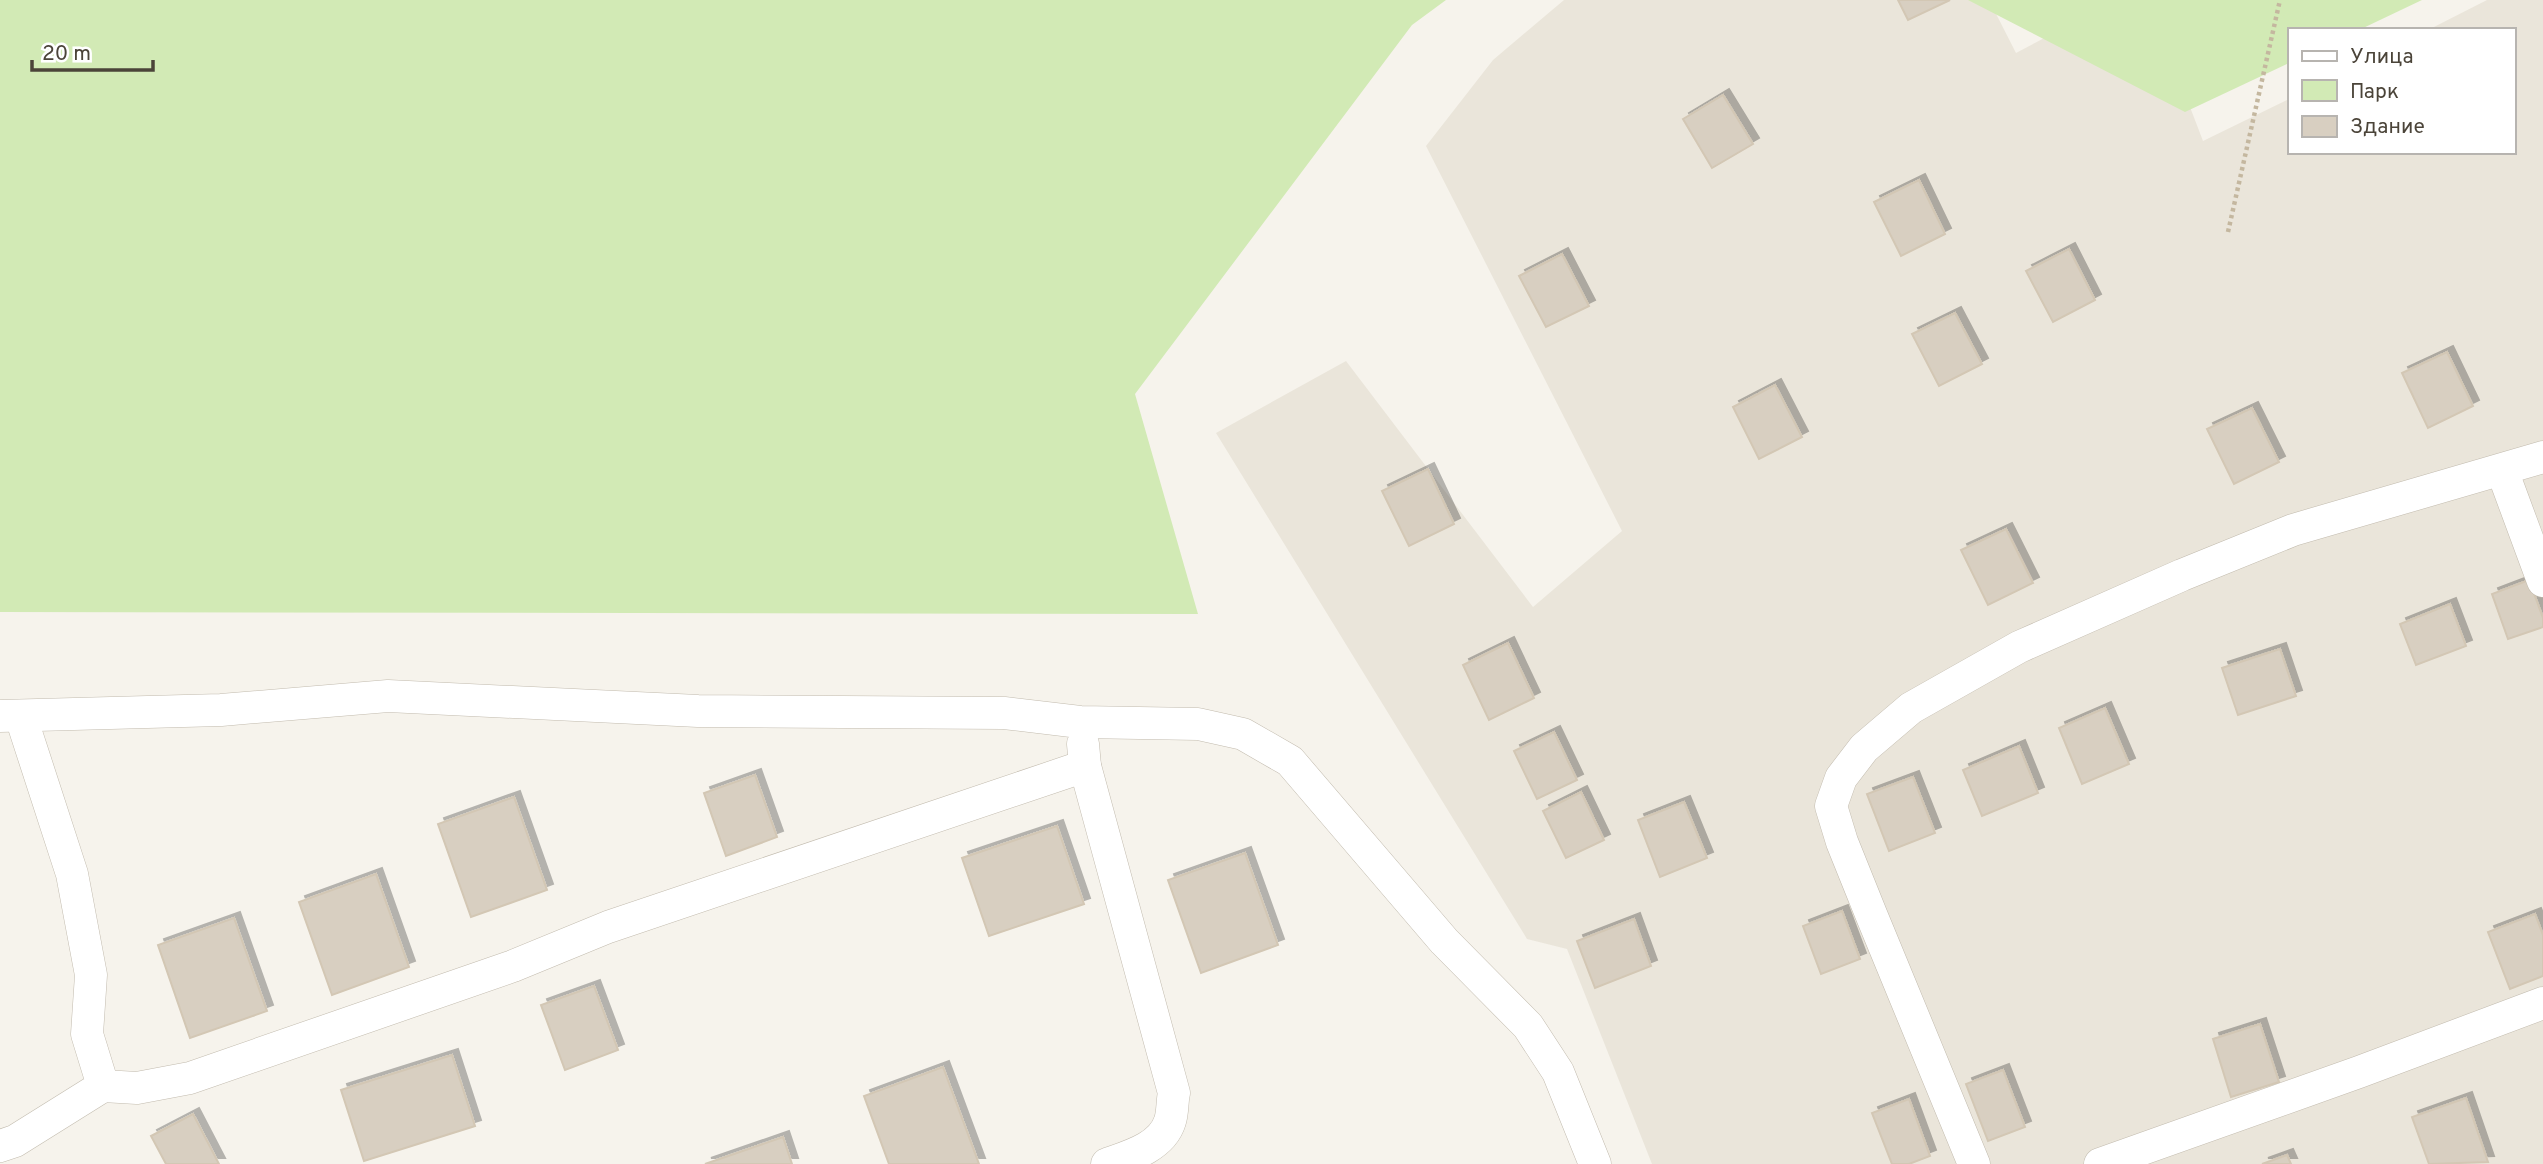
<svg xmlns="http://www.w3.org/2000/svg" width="2543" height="1164" font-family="Overpass,sans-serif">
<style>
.residential{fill:#eae5da}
.green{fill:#d2eab5}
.building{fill:#d8cfc1;stroke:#d3c7b4;stroke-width:2;filter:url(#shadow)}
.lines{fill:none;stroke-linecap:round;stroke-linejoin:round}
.minor-casing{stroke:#c2bbae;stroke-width:33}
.path{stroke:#c4b79f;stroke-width:4.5;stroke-dasharray:3.5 3.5;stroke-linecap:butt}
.minor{stroke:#fff;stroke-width:32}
</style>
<defs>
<filter id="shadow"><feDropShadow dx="6" dy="-6" stdDeviation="0" flood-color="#0004"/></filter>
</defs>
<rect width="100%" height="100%" fill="#f6f3ec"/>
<!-- residential -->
<path class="residential" d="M 1564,0 L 1989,0 L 2016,53 L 2116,0 L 2149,0 L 2203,141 L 2289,99 L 2289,152 L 2513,152 L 2513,30 L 2428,30 L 2487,0 L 2543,0 L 2543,1164 L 1652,1164 L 1567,949 L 1527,939 L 1216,433 L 1346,361 L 1533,607 L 1622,531 L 1426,146 L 1493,60 Z"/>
<!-- green -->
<g class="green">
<path d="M 0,0 L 1446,0 L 1412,25 L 1135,394 L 1198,614 L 0,612 Z"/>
<path d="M 1968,0 L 2422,0 L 2359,30 L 2289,30 L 2289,63 L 2185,112 Z"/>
</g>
<!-- building -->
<g class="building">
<path d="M 1898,0 L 1950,0 L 1908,20 Z"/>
<path d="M 1723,95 L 1753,144 L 1712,168 L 1683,119 Z"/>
<path d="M 1919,180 L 1945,234 L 1901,256 L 1874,202 Z"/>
<path d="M 2069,249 L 2095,300 L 2053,322 L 2026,271 Z"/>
<path d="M 1562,254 L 1589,306 L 1546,327 L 1519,276 Z"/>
<path d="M 1955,313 L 1982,364 L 1939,386 L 1912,334 Z"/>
<path d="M 2447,352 L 2473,406 L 2428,428 L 2402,373 Z"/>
<path d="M 1775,385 L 1802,437 L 1759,459 L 1733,407 Z"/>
<path d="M 2252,408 L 2279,462 L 2234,484 L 2207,429 Z"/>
<path d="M 1428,469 L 1454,524 L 1409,546 L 1382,491 Z"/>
<path d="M 2006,529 L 2033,583 L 1988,605 L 1961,550 Z"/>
<path d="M 2529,580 L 2543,618 L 2543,627 L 2508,639 L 2492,594 Z"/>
<path d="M 2450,604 L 2466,646 L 2416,665 L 2400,624 Z"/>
<path d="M 1508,643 L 1534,698 L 1489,720 L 1463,665 Z"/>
<path d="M 2280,649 L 2296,696 L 2238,715 L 2222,668 Z"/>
<path d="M 2105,708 L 2129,764 L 2082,784 L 2059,728 Z"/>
<path d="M 1554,732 L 1577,780 L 1537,799 L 1514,751 Z"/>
<path d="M 2019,746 L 2038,793 L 1982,816 L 1963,770 Z"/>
<path d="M 755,775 L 777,837 L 726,856 L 704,793 Z"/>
<path d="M 1913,777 L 1935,833 L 1889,851 L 1867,794 Z"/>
<path d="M 1581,792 L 1604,840 L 1566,858 L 1543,811 Z"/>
<path d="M 514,797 L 547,890 L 471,917 L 438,824 Z"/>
<path d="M 1684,802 L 1707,858 L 1660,877 L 1638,820 Z"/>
<path d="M 1057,826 L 1084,904 L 989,936 L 962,858 Z"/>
<path d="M 1245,853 L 1278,945 L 1201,973 L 1168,880 Z"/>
<path d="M 376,874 L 409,967 L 332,995 L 299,902 Z"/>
<path d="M 1842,911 L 1860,959 L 1821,974 L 1803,926 Z"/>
<path d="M 2535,914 L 2543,935 L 2543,976 L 2510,989 L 2488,932 Z"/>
<path d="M 234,918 L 267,1011 L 190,1038 L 158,945 Z"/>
<path d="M 1634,919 L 1651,966 L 1595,988 L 1577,941 Z"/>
<path d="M 594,986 L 618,1050 L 565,1070 L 541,1005 Z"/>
<path d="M 2260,1024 L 2279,1082 L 2231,1097 L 2213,1039 Z"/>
<path d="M 452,1055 L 475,1126 L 364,1161 L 341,1090 Z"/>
<path d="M 943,1067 L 979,1164 L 889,1164 L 864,1096 Z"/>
<path d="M 2003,1070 L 2025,1127 L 1988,1141 L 1966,1084 Z"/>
<path d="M 2466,1098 L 2488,1162 L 2429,1164 L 2412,1117 Z"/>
<path d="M 1909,1099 L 1930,1156 L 1909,1164 L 1892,1164 L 1872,1113 Z"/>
<path d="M 193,1114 L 219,1164 L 166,1164 L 151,1136 Z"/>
<path d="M 783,1137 L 792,1164 L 705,1164 Z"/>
<path d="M 2287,1155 L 2291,1164 L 2262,1164 Z"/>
</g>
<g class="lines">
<defs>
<g id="minor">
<path d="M 2502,470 L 2543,581"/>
<path d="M 0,716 L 221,710 L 388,696 L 698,711 L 1004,713 L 1080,722 L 1198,724 L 1243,734 L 1290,761 L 1444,941 L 1528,1026 L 1558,1072 L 1595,1164"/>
<path d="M 1083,744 L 1085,766 L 1174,1093 C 1172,1101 1173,1112 1170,1121 C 1162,1147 1130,1156 1107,1164"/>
<path d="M 103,1086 L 137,1088 L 190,1078 L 513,966 L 608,927 L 1085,766"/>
<path d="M 0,1146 L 15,1141 L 103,1086 L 87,1034 L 91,975 L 72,874 L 21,717"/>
<path d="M 1974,1164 L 1871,914 L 1842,842 L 1831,806 L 1841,778 L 1864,748 L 1911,708 L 2019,647 L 2182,575 L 2293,530 L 2543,457"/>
<path d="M 2100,1164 L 2359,1072 L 2543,1003"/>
</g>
</defs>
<!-- minor casing -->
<use href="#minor" class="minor-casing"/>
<!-- path -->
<path class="path" d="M 2228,232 L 2280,0"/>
<!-- minor -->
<use href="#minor" class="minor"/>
</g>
<!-- legend -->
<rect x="2288" y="28" width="228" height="126" fill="#ffffff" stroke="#b7b4b0" stroke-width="2"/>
<rect x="2302" y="51" width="35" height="10" fill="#ffffff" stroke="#b7b4b0" stroke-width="2"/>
<text x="2350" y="63" font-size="21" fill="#4b4439">Улица</text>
<rect x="2302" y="80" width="35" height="21" fill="#d2eab5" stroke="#b7b4b0" stroke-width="2"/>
<text x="2350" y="98" font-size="21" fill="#4b4439">Парк</text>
<rect x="2302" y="116" width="35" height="21" fill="#d8cfc1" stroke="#b7b4b0" stroke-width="2"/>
<text x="2350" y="133" font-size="21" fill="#4b4439">Здание</text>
<!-- scale -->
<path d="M32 60v10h121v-10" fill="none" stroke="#4b4439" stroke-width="3.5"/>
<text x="42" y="60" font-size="21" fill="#4b4439" stroke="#ffffff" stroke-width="5" paint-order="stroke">20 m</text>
</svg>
